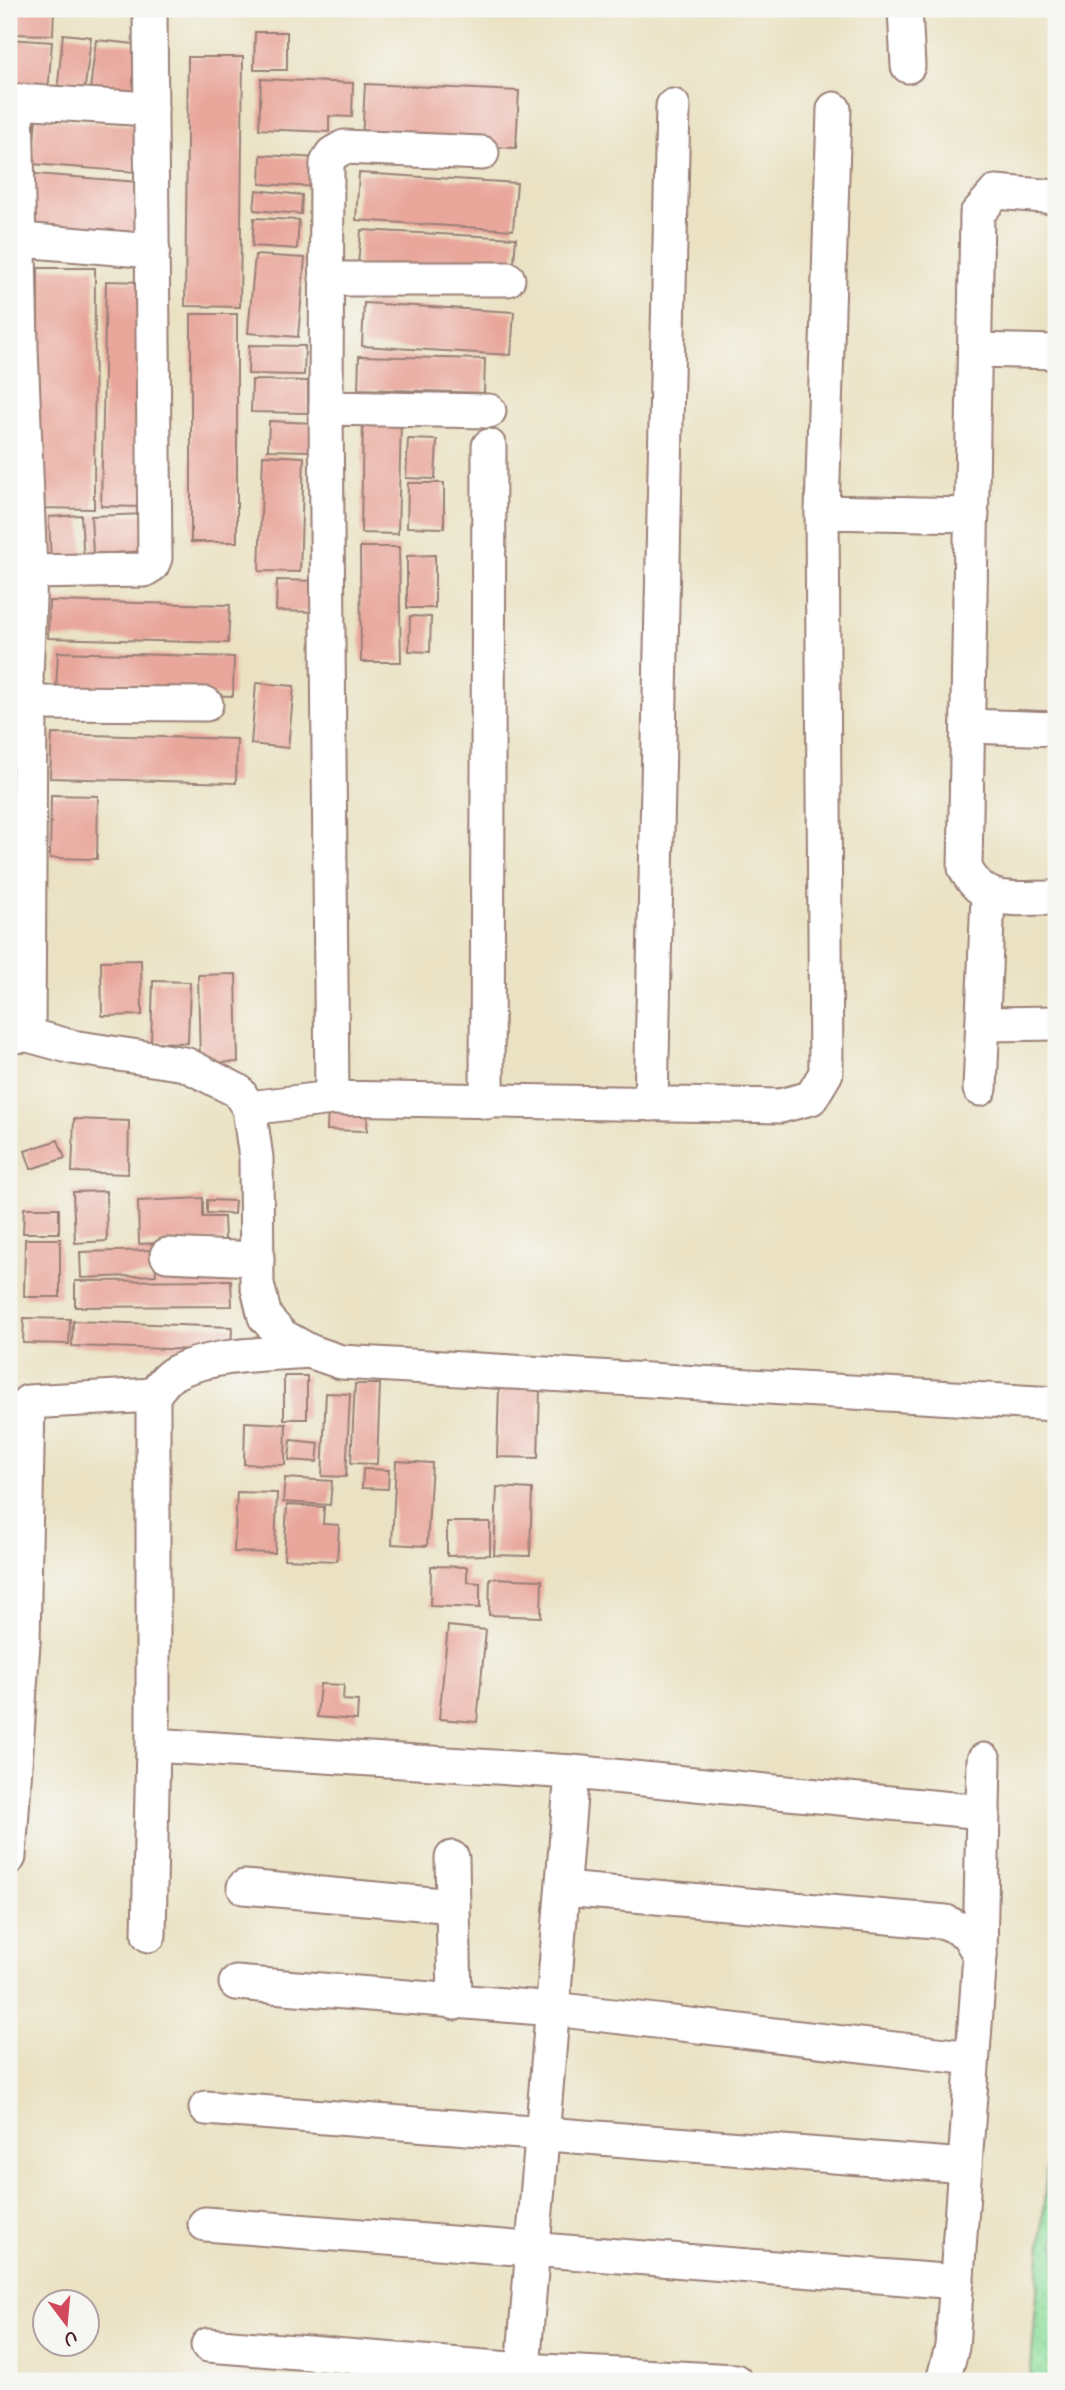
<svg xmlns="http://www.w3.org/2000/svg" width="1065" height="2390" font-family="Mynerve,sans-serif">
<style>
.grass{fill:url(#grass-dots);stroke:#6d7f64;stroke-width:2}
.building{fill:#e9a79c}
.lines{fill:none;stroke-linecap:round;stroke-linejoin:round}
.minor-casing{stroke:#9a8077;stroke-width:37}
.minor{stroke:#fff;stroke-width:33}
</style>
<defs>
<pattern id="grass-dots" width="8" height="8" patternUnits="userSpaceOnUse" patternTransform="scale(1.75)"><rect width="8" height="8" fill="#90df9d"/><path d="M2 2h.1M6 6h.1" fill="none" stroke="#7ebf87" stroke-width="1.8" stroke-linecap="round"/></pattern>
</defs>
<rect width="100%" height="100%" fill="#f6f6f2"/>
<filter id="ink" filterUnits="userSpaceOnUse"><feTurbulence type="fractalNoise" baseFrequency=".0143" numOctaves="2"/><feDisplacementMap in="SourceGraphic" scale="14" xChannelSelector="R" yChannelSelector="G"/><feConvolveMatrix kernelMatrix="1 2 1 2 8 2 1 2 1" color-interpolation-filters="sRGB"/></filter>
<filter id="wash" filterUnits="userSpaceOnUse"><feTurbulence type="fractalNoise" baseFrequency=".00686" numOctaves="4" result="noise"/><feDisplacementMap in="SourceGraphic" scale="28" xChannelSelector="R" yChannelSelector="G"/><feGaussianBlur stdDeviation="1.57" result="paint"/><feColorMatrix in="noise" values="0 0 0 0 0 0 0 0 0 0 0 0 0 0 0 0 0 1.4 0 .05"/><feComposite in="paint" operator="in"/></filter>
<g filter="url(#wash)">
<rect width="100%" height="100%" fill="#eae2c3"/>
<!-- grass -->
<path class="grass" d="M 1056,2053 L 1056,2381 L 1030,2381 Z"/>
<g id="blocks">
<!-- building -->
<g class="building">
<path d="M 9,9 L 54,9 L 53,35 L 9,34 Z"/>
<path d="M 255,32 L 287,32 L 287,70 L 254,70 Z"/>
<path d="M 63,34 L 91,37 L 84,96 L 57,93 Z"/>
<path d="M 9,39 L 52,42 L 48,93 L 9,91 Z"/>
<path d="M 96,40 L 144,45 L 137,104 L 89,98 Z"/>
<path d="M 188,57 L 243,57 L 240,307 L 185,306 Z"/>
<path d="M 261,79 L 353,83 L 352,117 L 329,116 L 329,132 L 259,129 Z"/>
<path d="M 365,84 L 519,91 L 516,148 L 362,141 Z"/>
<path d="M 36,118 L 139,126 L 136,172 L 32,164 Z"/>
<path d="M 261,155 L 320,158 L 319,187 L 260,184 Z"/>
<path d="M 359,173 L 517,183 L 513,230 L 356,220 Z"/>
<path d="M 35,174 L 139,182 L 134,236 L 30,228 Z"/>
<path d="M 256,190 L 302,195 L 301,214 L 254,210 Z"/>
<path d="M 254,218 L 299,220 L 297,249 L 252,246 Z"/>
<path d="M 361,230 L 516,238 L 513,274 L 358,266 Z"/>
<path d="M 255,255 L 305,258 L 298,337 L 248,333 Z"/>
<path d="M 38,268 L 95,268 L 94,509 L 37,508 Z"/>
<path d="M 106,281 L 148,282 L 142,507 L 101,506 Z"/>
<path d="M 364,303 L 514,312 L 511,355 L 362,346 Z"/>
<rect x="191" y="314" width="46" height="228"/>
<path d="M 249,345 L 305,346 L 304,375 L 248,374 Z"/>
<path d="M 359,356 L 485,359 L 484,393 L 358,389 Z"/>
<path d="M 252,380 L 308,381 L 308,413 L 251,412 Z"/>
<path d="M 363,420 L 401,421 L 398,534 L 361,533 Z"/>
<path d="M 269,421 L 313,423 L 311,451 L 268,450 Z"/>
<path d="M 408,439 L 437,440 L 435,479 L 406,478 Z"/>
<path d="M 263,455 L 304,457 L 300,572 L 259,571 Z"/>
<path d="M 408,483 L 444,483 L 444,528 L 407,527 Z"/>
<path d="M 146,514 L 147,551 L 93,554 L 91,516 Z"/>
<path d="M 81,515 L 84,562 L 51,564 L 49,517 Z"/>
<path d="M 9,545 L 19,546 L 18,598 L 9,598 Z"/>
<path d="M 360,547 L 399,547 L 401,662 L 361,662 Z"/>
<path d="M 435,555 L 435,608 L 407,608 L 407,556 Z"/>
<path d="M 277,580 L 318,581 L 317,612 L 276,611 Z"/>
<path d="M 49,601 L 230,605 L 228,643 L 48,638 Z"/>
<path d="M 410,616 L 431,617 L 430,652 L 409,651 Z"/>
<path d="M 58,652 L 234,657 L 233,696 L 56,691 Z"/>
<path d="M 256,683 L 294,686 L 288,748 L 251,744 Z"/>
<path d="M 52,734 L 237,739 L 236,783 L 50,778 Z"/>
<path d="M 51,795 L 98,796 L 97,859 L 50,858 Z"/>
<rect x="9" y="851" width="8" height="40"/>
<path d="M 141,960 L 142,1015 L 102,1016 L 101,961 Z"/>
<path d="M 236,974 L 238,1062 L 200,1063 L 198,975 Z"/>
<path d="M 153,981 L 190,982 L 188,1043 L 151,1042 Z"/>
<path d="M 328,1106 L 368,1107 L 367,1131 L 327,1130 Z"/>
<path d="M 74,1119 L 129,1121 L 128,1174 L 72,1172 Z"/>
<path d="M 58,1140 L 65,1158 L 31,1169 L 25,1151 Z"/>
<path d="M 106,1191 L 107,1241 L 75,1243 L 73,1192 Z"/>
<path d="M 203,1198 L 203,1217 L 224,1217 L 225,1240 L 139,1244 L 138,1201 Z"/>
<path d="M 207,1200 L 235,1201 L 234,1214 L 207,1213 Z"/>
<path d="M 24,1208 L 59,1208 L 59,1233 L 23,1233 Z"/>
<path d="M 25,1239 L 60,1239 L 60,1297 L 24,1297 Z"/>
<path d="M 155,1250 L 156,1275 L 81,1278 L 80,1252 Z"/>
<path d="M 231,1280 L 232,1306 L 75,1307 L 75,1281 Z"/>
<path d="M 24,1318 L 70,1319 L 69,1344 L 23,1343 Z"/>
<path d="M 73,1321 L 232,1327 L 231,1351 L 72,1346 Z"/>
<rect x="284" y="1376" width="23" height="43"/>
<path d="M 355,1384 L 380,1384 L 377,1464 L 351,1463 Z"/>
<path d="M 499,1387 L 540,1389 L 538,1458 L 497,1457 Z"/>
<path d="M 326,1393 L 350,1394 L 346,1477 L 322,1476 Z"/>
<path d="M 245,1422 L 286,1424 L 285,1465 L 244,1464 Z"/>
<path d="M 291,1440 L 319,1443 L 317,1462 L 289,1460 Z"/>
<path d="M 396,1461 L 432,1463 L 427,1546 L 392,1544 Z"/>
<path d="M 363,1469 L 389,1470 L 388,1489 L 362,1488 Z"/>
<path d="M 285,1478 L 332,1481 L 330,1505 L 283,1502 Z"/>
<path d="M 497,1487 L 532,1489 L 530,1556 L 494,1555 Z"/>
<path d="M 237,1492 L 277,1493 L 275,1553 L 234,1552 Z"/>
<path d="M 287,1505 L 324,1507 L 323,1524 L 339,1525 L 337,1561 L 284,1559 Z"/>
<path d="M 447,1522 L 490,1522 L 490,1555 L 447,1556 Z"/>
<path d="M 431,1566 L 467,1567 L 467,1582 L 480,1583 L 480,1608 L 430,1606 Z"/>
<path d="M 490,1578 L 542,1580 L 541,1617 L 489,1615 Z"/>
<path d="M 448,1626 L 486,1630 L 477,1722 L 439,1719 Z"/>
<path d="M 320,1684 L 344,1685 L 343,1700 L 358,1701 L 357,1720 L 317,1717 Z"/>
</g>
</g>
</g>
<g filter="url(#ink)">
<use href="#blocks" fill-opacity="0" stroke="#9a8077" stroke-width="2"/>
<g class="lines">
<defs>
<g id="minor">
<path d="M 905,9 L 908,66"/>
<path d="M 482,153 L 344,147 L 332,154 L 327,163 L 326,408 L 332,1098 L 780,1106 L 811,1098 L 826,1073 L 822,512 L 972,515"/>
<path d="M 1056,197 L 996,192 L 977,214 L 965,868 C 985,908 1017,897 1056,898"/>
<path d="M 9,239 L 153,251"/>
<path d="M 326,279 L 508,279"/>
<path d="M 975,350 L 1056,352"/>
<path d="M 326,408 L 489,411"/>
<path d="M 822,512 L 834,109"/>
<path d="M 30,572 L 144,570 L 152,565 L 155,558 L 150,9"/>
<path d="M 30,703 L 206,704"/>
<path d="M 968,726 L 1056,729"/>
<path d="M 983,1024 L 1056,1023"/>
<path d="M 28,1035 L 30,703 L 26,679 L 30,572 L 21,349 L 16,101 L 151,109"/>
<path d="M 9,1036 L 28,1035 L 72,1047 L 185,1064 L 238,1091 L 249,1108 L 256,1158 L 257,1284 L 265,1317 L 282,1336 L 309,1351 L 341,1362 L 1056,1404"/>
<path d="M 980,1089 L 988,896"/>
<path d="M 487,1102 L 489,446"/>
<path d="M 651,1104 L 673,106"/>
<path d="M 249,1108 L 332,1098"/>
<path d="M 167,1255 L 257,1259"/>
<path d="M 153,1395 L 153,1745 L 572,1772 L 983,1812"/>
<path d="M 9,1643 L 23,1642 L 28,1402 L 153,1395 C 160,1387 167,1376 176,1372 C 212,1354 270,1354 309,1351"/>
<path d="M 9,1857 L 23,1642"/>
<path d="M 452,1858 L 455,2003"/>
<path d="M 244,1887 L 453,1906"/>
<path d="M 563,1889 L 946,1922 L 967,1933 L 980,1955 L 952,2347 L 943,2381"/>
<path d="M 149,1935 L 153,1745"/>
<path d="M 980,1955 L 984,1760"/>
<path d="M 236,1983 L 553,2009 L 972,2058"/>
<path d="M 206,2108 L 965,2166"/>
<path d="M 205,2224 L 957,2282"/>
<path d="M 208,2345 L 523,2370 L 735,2381"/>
<path d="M 522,2381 L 572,1772"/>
</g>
</defs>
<!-- minor casing -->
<use href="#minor" class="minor-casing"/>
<!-- minor -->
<use href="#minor" class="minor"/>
</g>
</g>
<!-- margin -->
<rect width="1065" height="2390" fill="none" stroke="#f6f6f2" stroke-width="35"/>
<!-- north arrow -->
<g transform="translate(66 2323) rotate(164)"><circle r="33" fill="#f6f6f2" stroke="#b1a0a2" stroke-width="2"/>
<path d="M0-5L12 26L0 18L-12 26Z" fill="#d1495b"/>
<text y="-10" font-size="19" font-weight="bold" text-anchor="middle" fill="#4a1f2b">U</text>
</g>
</svg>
